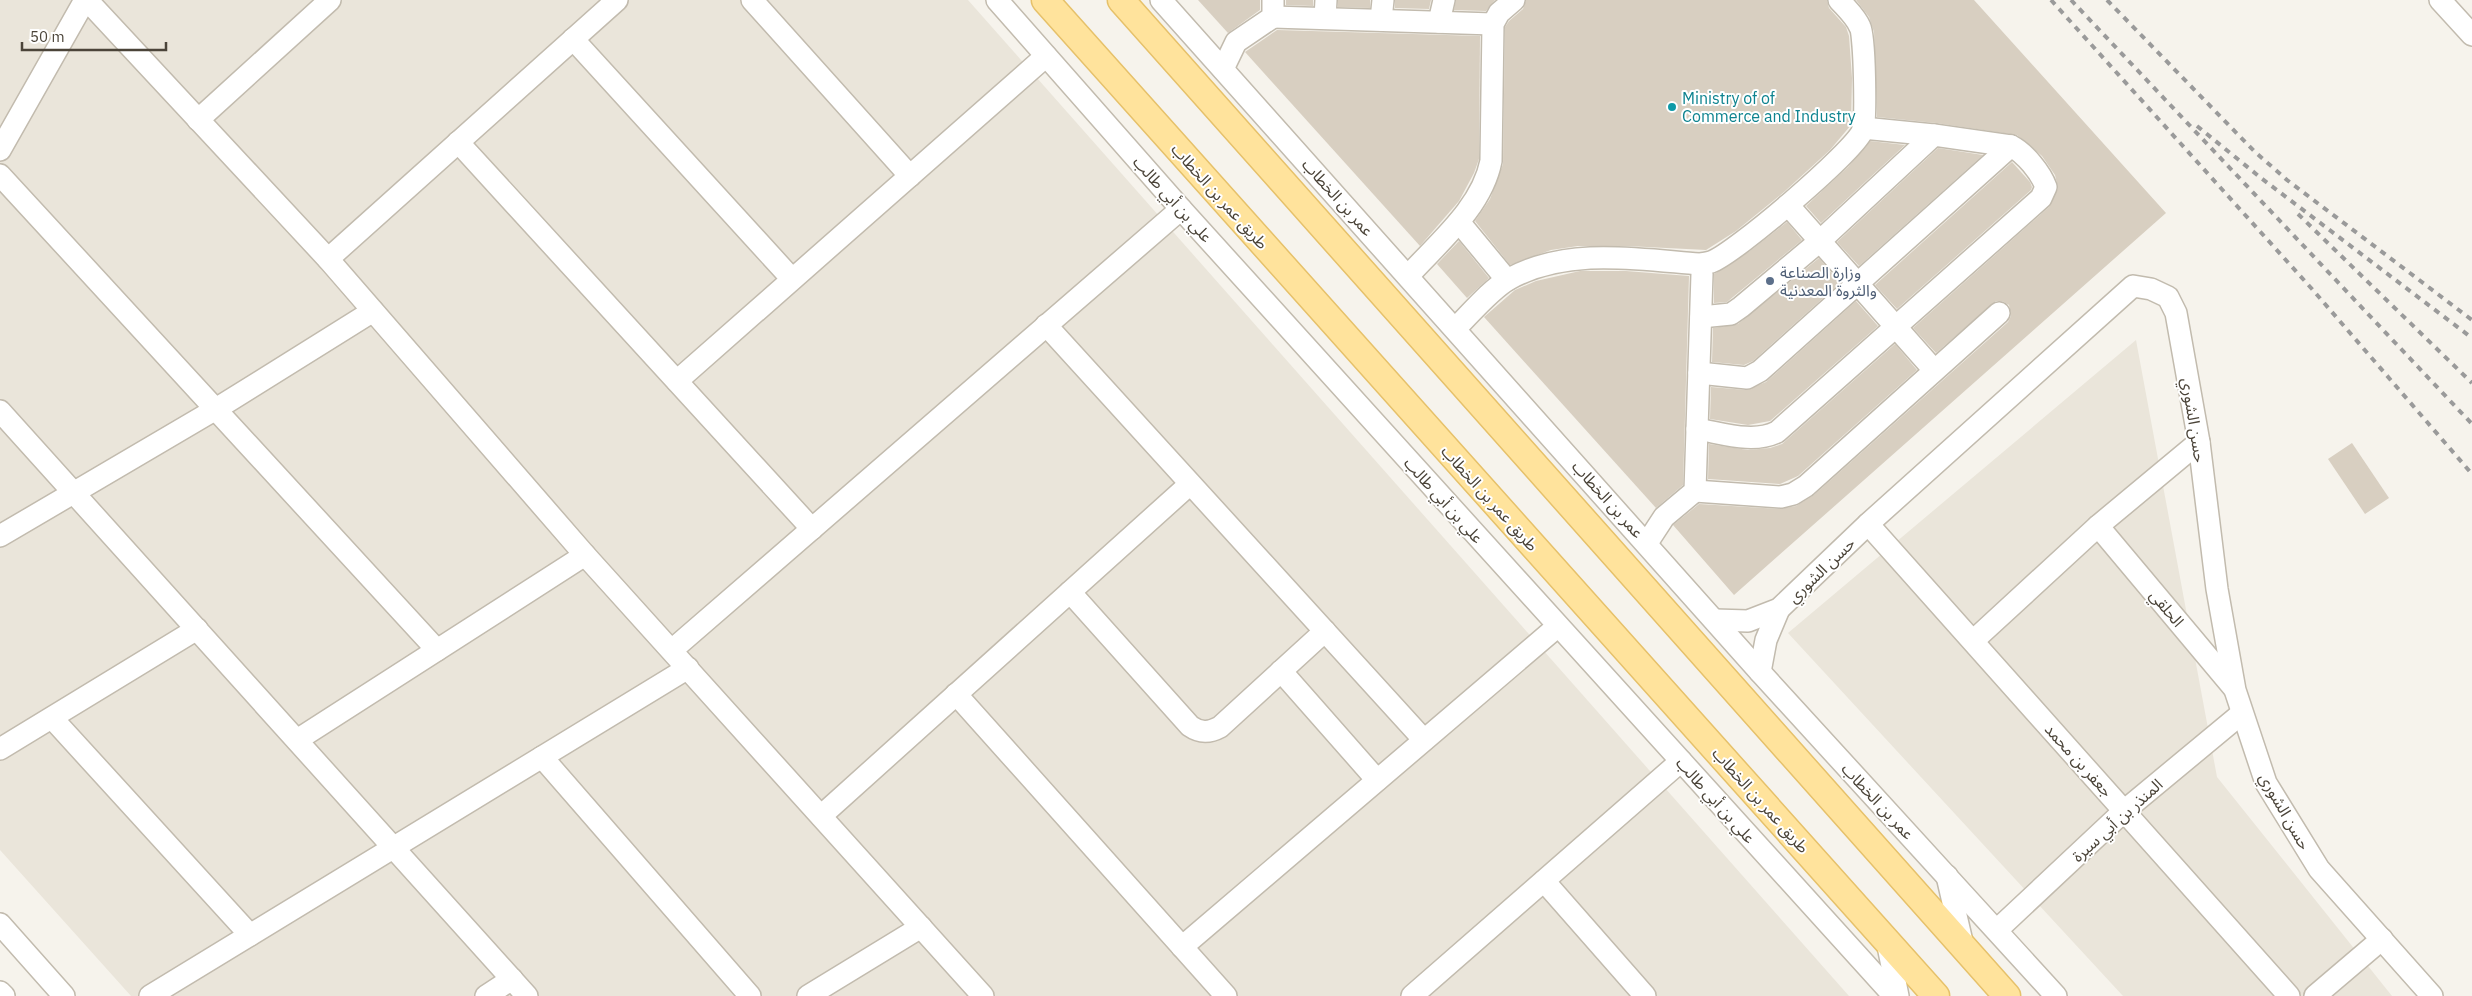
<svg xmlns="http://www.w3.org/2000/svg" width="2472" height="996" font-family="'IBM Plex Sans','Noto Sans Arabic',sans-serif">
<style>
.residential{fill:#eae5da}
.building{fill:#d8cfc1}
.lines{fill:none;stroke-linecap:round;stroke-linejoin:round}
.minor-casing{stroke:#c2bbae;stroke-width:24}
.major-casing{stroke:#e6c16a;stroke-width:29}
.minor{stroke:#fff;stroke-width:21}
.major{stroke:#ffe39c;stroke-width:26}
.rail{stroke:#9a9a9a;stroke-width:4;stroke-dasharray:6 6;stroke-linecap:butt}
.culture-dot{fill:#0f9aa8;stroke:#fff;stroke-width:2}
.service-dot{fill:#5c6f8a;stroke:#fff;stroke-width:2}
.labels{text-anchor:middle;stroke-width:4;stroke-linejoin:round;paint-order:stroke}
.culture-label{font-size:16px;fill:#0d838f;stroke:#fff;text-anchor:start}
.street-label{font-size:16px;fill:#4b4439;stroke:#fff}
.service-label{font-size:16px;fill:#4e5e75;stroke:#fff;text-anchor:start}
</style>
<rect width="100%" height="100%" fill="#f6f3ec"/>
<!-- residential -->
<g class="residential">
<path d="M 0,0 L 968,0 L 1849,996 L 131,996 L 0,850 Z"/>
<path d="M 2136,340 L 2217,777 L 2392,996 L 2123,996 L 1788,633 Z"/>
</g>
<!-- building -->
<g class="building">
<path d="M 1198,0 L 1260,0 L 1260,10 L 1228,33 Z"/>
<path d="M 1286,0 L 1313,0 L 1313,6 L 1286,5 Z"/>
<path d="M 1338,0 L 1370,0 L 1370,8 L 1338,7 Z"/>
<path d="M 1395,0 L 1431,0 L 1429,9 L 1395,8 Z"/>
<path d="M 1456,0 L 1495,0 L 1486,11 L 1454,10 Z"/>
<path d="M 1526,0 L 1827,0 L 1829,8 L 1846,27 L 1849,36 L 1852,78 L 1851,125 L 1830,150 L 1784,192 L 1736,231 L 1706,250 L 1627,246 L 1578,246 L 1551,250 L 1510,265 L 1475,221 L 1490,199 L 1503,164 L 1505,27 L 1509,21 L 1523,9 Z"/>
<path d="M 1856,0 L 1974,0 L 2166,213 L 1734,595 L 1673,525 L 1699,504 L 1780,509 L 1796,506 L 1814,495 L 2008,322 L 2011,316 L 2009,305 L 2002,301 L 1996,301 L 1936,353 L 1913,328 L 2049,207 L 2058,188 L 2055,175 L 2042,156 L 2017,135 L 1936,123 L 1877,117 L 1874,32 L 1869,17 Z"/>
<path d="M 1277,30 L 1480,36 L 1479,159 L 1474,173 L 1459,201 L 1420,246 L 1245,52 Z"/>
<path d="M 1870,141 L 1905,145 L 1821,223 L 1806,206 L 1848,167 Z"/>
<path d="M 1938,148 L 1983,155 L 1859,266 L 1837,242 Z"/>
<path d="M 2012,162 L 2030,182 L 2032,187 L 2031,190 L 1897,309 L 1875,285 Z"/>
<path d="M 1787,222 L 1802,240 L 1733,297 L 1727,302 L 1714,303 L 1714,274 L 1750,251 Z"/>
<path d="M 1459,241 L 1489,278 L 1467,298 L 1437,264 Z"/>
<path d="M 1819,258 L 1840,283 L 1753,361 L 1744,365 L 1712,362 L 1713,328 L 1738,324 Z"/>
<path d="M 1580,271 L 1626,271 L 1689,276 L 1683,485 L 1656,508 L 1484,317 L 1515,290 L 1536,281 Z"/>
<path d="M 1856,301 L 1878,326 L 1770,421 L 1748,425 L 1710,419 L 1711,387 L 1746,390 L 1766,382 Z"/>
<path d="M 1895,344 L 1917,370 L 1798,476 L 1780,484 L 1708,479 L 1709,444 L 1748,450 L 1770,448 L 1782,444 Z"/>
<path d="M 2352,443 L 2389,498 L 2365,514 L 2328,459 Z"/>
</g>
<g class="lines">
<defs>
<g id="minor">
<path d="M 87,0 L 328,259 L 585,555 L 983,996"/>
<path d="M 752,0 L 910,176"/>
<path d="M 997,0 L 1181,209 L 1894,996"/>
<path d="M 1161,0 L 1760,672 L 2056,996"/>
<path d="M 2440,0 L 2472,35"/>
<path d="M 1273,17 L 1493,24"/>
<path d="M 1325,18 L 1326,0"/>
<path d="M 1381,20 L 1383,0"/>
<path d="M 1439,22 L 1444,0"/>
<path d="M 573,39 L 792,279"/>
<path d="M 1223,69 L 1236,42 L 1273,17 L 1273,0"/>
<path d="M 198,120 L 330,0"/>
<path d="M 1863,128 L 1934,135 L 2011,146"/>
<path d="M 458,142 L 812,529"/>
<path d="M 0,150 L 85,0"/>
<path d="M 0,175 L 437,650"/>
<path d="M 1788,205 L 1934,370"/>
<path d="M 1459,222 L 1507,280"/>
<path d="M 328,259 L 617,0"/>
<path d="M 1409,275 C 1439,242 1482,207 1491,161 L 1493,24 L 1499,13 L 1514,0"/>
<path d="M 1701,317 L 1731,314 L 1741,307 L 1821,240 L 1934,135"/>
<path d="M 1046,325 L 1424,740"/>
<path d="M 1456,328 C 1471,313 1491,289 1509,279 C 1567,247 1637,259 1699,264 C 1703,264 1707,263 1711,262 C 1734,254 1854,152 1863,130 C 1866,120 1865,36 1860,27 C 1856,17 1846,8 1839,0"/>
<path d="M 677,381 L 1046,56"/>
<path d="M 0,411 L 527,996"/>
<path d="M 1697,429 C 1722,433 1753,444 1777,432 L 2041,198 L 2046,187 C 2041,173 2025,153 2011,146 L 1760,371 L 1747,378 L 1699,373"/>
<path d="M 1695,491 L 1781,497 L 1793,494 L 1806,486 L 1999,313"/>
<path d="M 1868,524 L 2289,996"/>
<path d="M 2098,526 L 2233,687"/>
<path d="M 0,536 L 216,409 L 373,311"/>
<path d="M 1647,543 L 1664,517 L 1695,491 L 1702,274"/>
<path d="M 1070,592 L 1190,726 C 1200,733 1209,733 1220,727 L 1325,631"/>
<path d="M 1715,620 L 1748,621 L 1779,609 L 1868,524 L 2133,286 L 2151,289 L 2168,297 L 2176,313 L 2199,442 L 2217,589 L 2235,690 L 2266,783 L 2319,869 L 2432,996"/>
<path d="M 1973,641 L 2098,526 L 2199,442"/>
<path d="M 672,650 L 1181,209"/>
<path d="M 1281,671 L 1377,780"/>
<path d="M 1760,672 L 1766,640 L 1779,609"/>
<path d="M 956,694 L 1226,996"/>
<path d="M 52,718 L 250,935"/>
<path d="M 297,740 L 585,555"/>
<path d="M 0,749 L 197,629"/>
<path d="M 542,757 L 750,996"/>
<path d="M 821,816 L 1190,484"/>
<path d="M 1947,876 L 1963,946"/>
<path d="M 1544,881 L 1645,996"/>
<path d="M 0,924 L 64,996"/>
<path d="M 1997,930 L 2124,811 L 2241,714"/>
<path d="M 1887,941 L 1898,996"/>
<path d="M 1182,947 L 1558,626"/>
<path d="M 0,992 L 4,996"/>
<path d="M 150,996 L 688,668"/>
<path d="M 486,996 L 512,979"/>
<path d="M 808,996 L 921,927"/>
<path d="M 1412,996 L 1681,761"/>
<path d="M 2315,996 L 2382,939"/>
</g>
<g id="major">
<path d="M 1045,0 L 1936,996"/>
<path d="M 1121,0 L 2007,996"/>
</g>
</defs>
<!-- minor casing -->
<use href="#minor" class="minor-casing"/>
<!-- major casing -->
<use href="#major" class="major-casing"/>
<!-- minor -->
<use href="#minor" class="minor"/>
<!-- major -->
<use href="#major" class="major"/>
<!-- rail -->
<g class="rail">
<path d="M 2051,0 L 2312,289 L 2472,474"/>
<path d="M 2071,0 L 2472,424"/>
<path d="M 2107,0 L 2254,151 L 2287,180 L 2472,320"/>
<path d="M 2197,126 L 2261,178 L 2472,338"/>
<path d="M 2298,214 L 2472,383"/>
</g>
</g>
<!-- markers -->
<circle class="culture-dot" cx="1672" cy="107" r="5"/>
<circle class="service-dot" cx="1770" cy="281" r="5"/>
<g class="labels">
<!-- culture labels -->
<g class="culture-label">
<text x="1682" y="104">Ministry of of<tspan x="1682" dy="18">Commerce and Industry</tspan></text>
</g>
<!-- street labels -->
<g class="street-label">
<text transform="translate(1220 196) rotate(48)" y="6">طريق عمر بن الخطاب</text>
<text transform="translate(1338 197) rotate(48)" y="6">عمر بن الخطاب</text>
<text transform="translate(1173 199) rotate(48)" y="6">علي بن أبي طالب</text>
<text transform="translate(2194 420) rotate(81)" y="6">حسن الشوري</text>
<text transform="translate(1490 498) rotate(48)" y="6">طريق عمر بن الخطاب</text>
<text transform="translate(1608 499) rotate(48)" y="6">عمر بن الخطاب</text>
<text transform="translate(1444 500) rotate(48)" y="6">علي بن أبي طالب</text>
<text transform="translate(1821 570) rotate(-44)" y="6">حسن الشوري</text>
<text transform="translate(2167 608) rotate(50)" y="6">الحلقي</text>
<text transform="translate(2079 760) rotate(48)" y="6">جعفر بن محمد</text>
<text transform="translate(1716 800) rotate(48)" y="6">علي بن أبي طالب</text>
<text transform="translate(1761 800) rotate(48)" y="6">طريق عمر بن الخطاب</text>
<text transform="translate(1878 801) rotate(47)" y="6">عمر بن الخطاب</text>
<text transform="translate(2285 811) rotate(60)" y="6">حسن الشوري</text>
<text transform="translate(2117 820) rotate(-42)" y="6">المنذر بن أبي سيرة</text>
</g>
<!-- service labels -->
<g class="service-label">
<text x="1780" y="278">وزارة الصناعة<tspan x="1780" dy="18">والثروة المعدنية</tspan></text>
</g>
</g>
<!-- scale -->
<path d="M22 42v8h144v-8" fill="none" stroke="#4b4439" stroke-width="2.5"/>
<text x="30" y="42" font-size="15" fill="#4b4439" stroke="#ffffff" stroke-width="4" paint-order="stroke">50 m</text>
</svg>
